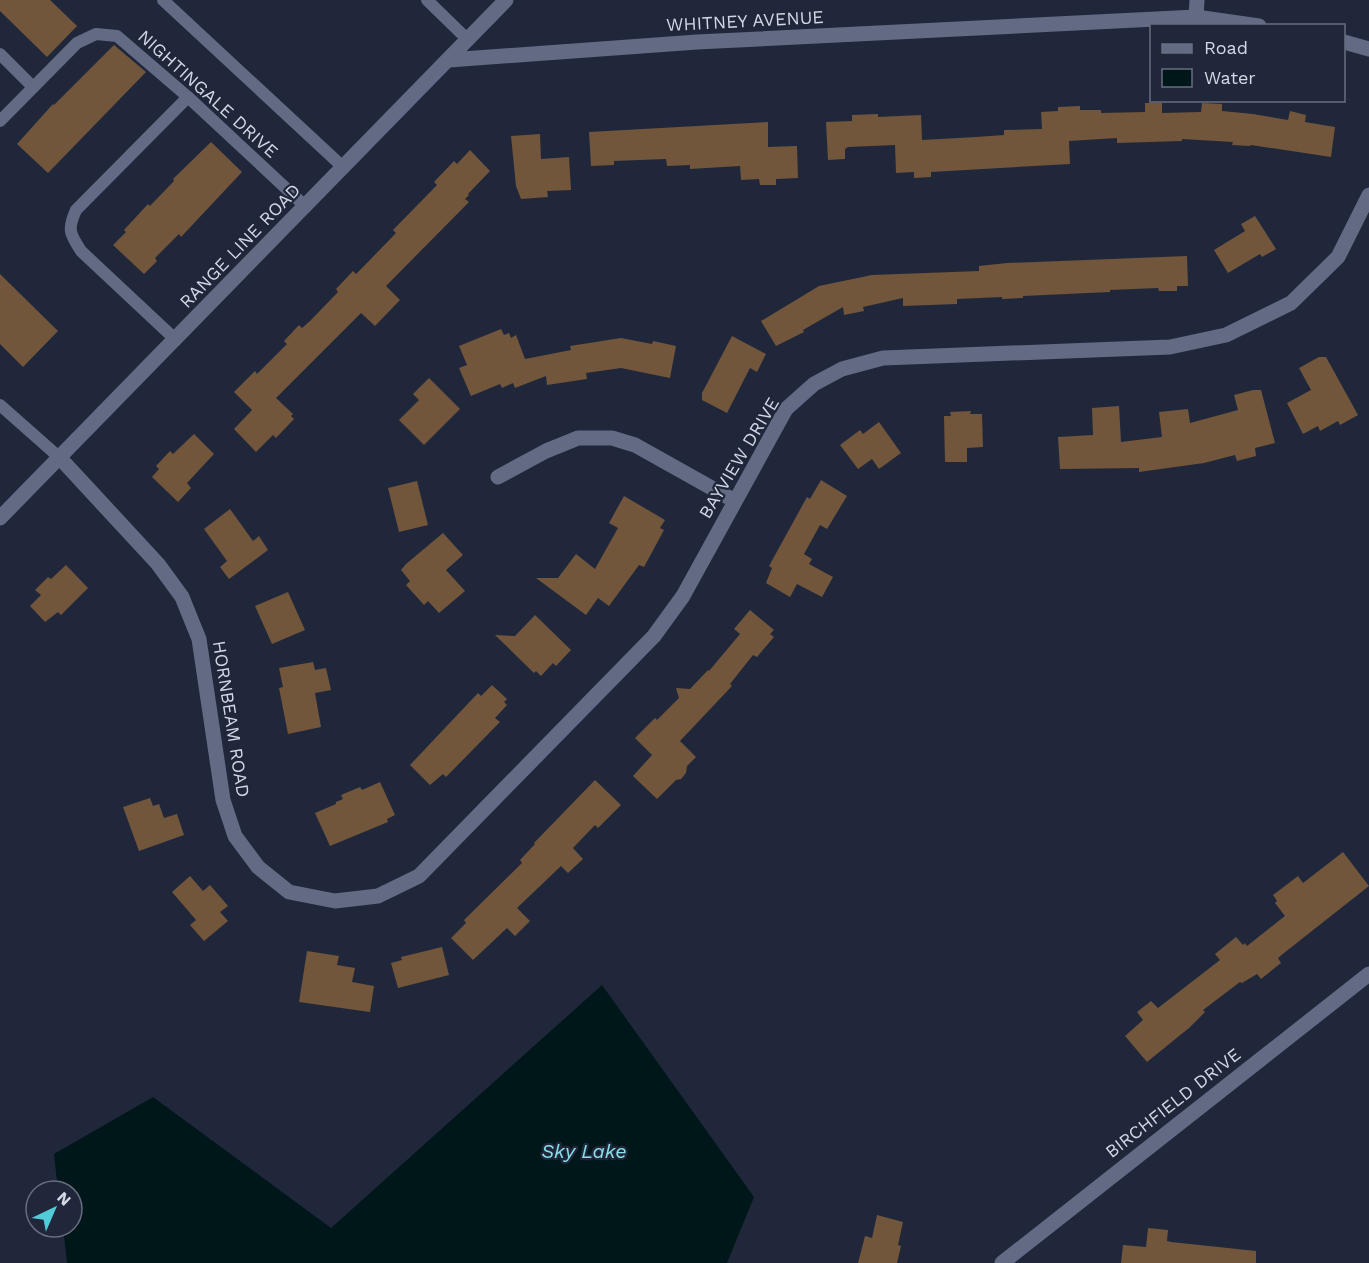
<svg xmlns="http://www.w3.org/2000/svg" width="1369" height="1263" font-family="'Work Sans',sans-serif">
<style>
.water{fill:#00171a}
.building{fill:#71563b}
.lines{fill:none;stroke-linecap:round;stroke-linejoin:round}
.lane{stroke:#626b83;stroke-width:12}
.street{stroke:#626b83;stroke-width:15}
.secondary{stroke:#626b83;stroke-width:15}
.labels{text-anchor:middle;stroke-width:4.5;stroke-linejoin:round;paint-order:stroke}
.street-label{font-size:18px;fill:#d3d8e6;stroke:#20273b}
.water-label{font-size:20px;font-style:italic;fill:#8be0ea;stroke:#20273b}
</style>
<rect width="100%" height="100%" fill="#20273b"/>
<!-- water -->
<path class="water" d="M 602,985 L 754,1197 L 727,1263 L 67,1263 L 63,1227 L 72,1227 L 72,1191 L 58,1191 L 54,1154 L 153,1097 L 331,1228 Z"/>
<!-- building -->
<g class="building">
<path d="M 0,0 L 50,0 L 77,26 L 47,57 L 0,11 Z"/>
<path d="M 114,45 L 146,72 L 48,173 L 17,144 L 53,104 L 54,105 Z"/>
<path d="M 1145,103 L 1162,103 L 1162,113 L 1201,112 L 1202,103 L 1222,104 L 1222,111 L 1253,114 L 1288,120 L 1290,111 L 1306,115 L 1305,122 L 1335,127 L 1331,157 L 1251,145 L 1250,146 L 1232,145 L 1233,142 L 1182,139 L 1182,141 L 1117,143 L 1117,138 L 1069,141 L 1070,164 L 931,172 L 931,177 L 914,178 L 914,172 L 896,173 L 895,145 L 848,147 L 845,149 L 845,159 L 828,160 L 826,122 L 852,121 L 852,115 L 878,114 L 878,117 L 921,115 L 922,140 L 976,137 L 1004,135 L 1004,130 L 1042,129 L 1041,112 L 1058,111 L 1058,107 L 1080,106 L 1080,110 L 1101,110 L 1101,113 L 1145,112 Z"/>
<path d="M 768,122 L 768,147 L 797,146 L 798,178 L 776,179 L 776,185 L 760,185 L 759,179 L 741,180 L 740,166 L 690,169 L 690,165 L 667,166 L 666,159 L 614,161 L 614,165 L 591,166 L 589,132 Z"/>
<path d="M 540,134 L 541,159 L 569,157 L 571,190 L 547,191 L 548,197 L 521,199 L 516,186 L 511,136 Z"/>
<path d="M 211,142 L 242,172 L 181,237 L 179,234 L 155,258 L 157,261 L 144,274 L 113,245 L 126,232 L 124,230 L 148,204 L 150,206 L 174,181 L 173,179 Z"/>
<path d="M 470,150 L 490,171 L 468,194 L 469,195 L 465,199 L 469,202 L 386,286 L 400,300 L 375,326 L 361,313 L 276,398 L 293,414 L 291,416 L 294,419 L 276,438 L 273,435 L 256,452 L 234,429 L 252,410 L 234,392 L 255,371 L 257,374 L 287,344 L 284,341 L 299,325 L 302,328 L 310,321 L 338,292 L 336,289 L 353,271 L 356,274 L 365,265 L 396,233 L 393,230 L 437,185 L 434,182 L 454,161 L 457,164 Z"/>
<path d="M 1255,216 L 1276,249 L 1262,257 L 1260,254 L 1228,273 L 1214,250 L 1245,231 L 1241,224 Z"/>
<path d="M 1187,256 L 1188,286 L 1177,286 L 1177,291 L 1159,291 L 1158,288 L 1110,290 L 1110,292 L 1023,296 L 1023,298 L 1002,299 L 1002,297 L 957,299 L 957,304 L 903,306 L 903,298 L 863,307 L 864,311 L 844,315 L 843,307 L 803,330 L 804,332 L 776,346 L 761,321 L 819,286 L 872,275 L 979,271 L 979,266 L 1007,263 Z"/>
<path d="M 0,274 L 58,331 L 23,367 L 0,344 Z"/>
<path d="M 501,329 L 504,335 L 509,333 L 511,338 L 516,335 L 525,359 L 571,350 L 570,346 L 621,338 L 652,344 L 653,341 L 676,346 L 670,378 L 621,368 L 586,373 L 587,379 L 547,385 L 546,376 L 515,388 L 513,383 L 502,388 L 500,384 L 471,396 L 459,368 L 467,365 L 459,346 Z"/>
<path d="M 732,336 L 766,354 L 757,372 L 750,368 L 727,413 L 702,400 L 702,393 Z"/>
<path d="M 1319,357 L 1326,357 L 1358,415 L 1340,425 L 1338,421 L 1320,431 L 1318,426 L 1303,434 L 1287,403 L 1311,390 L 1299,368 Z"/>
<path d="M 429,378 L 460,409 L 424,445 L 399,420 L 419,400 L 413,394 Z"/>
<path d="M 1253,390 L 1261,390 L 1275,443 L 1255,448 L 1256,456 L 1237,461 L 1235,455 L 1204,463 L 1139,472 L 1139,468 L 1060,469 L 1058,437 L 1093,435 L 1092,408 L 1119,406 L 1121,442 L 1162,437 L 1159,412 L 1188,409 L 1190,423 L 1238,410 L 1234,395 Z"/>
<path d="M 971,411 L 970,414 L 982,414 L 983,447 L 967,448 L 967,462 L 945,462 L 944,416 L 951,416 L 950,412 Z"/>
<path d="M 879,422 L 901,453 L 879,469 L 872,459 L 858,469 L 840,445 L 860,430 L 863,434 Z"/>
<path d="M 194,434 L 214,454 L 187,483 L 191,488 L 178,502 L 152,477 L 159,469 L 156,466 L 170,451 L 173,454 Z"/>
<path d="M 821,480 L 847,496 L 827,529 L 820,525 L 804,554 L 812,559 L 809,564 L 833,577 L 822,597 L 797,584 L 790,597 L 766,583 L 772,568 L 769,566 L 807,497 L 810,499 Z"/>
<path d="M 417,481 L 428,525 L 399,532 L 388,488 Z"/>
<path d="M 624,496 L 665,520 L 660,528 L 664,530 L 644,567 L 639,565 L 609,606 L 598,598 L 586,615 L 536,578 L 558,578 L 576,554 L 595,569 L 618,528 L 609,523 Z"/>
<path d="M 230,509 L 253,541 L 259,536 L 268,550 L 229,579 L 220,567 L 227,561 L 204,529 Z"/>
<path d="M 443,533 L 463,555 L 446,570 L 465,591 L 439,613 L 428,601 L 424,605 L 406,585 L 410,581 L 401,570 L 406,564 Z"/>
<path d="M 66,565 L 88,588 L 61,615 L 58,612 L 45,622 L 30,606 L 41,595 L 35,590 L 48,577 L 51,579 Z"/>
<path d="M 288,592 L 305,630 L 272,644 L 255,606 Z"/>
<path d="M 750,610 L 774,630 L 770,634 L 774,637 L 757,657 L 753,655 L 730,684 L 732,686 L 680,741 L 696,757 L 687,766 L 686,773 L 681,779 L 676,780 L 657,799 L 633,776 L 652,755 L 635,738 L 655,718 L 657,720 L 679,698 L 676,688 L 690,689 L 708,670 L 709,671 L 740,634 L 734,629 Z"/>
<path d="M 535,615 L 571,650 L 556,666 L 553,663 L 541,676 L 536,671 L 534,673 L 495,635 L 515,636 Z"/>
<path d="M 313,662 L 315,670 L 326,668 L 331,690 L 315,693 L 321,727 L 288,734 L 279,688 L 283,687 L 279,668 Z"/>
<path d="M 492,685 L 507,699 L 504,702 L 507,705 L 495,718 L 500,722 L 446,777 L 443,774 L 430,785 L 410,765 L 478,693 L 481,696 Z"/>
<path d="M 595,780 L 621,805 L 598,828 L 595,825 L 573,848 L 583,859 L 568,873 L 561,866 L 517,908 L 530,921 L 515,936 L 507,928 L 473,960 L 451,938 L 466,923 L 464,920 L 522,863 L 520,860 L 535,844 L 534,843 Z"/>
<path d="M 380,782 L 395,815 L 387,819 L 388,822 L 330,846 L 315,813 L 336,804 L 336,802 L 343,799 L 341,795 L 360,787 L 362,790 Z"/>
<path d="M 150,798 L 153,806 L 159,804 L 164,818 L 177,814 L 184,835 L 139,851 L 123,807 Z"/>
<path d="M 1343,852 L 1369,886 L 1284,953 L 1278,958 L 1281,963 L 1261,979 L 1257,974 L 1242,983 L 1240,982 L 1203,1010 L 1205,1012 L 1189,1028 L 1147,1062 L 1125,1036 L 1143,1020 L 1137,1012 L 1151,1001 L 1158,1008 L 1220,960 L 1215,954 L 1236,937 L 1243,945 L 1245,943 L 1247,946 L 1285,916 L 1275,903 L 1277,901 L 1273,895 L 1298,876 L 1303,883 Z"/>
<path d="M 190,876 L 203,891 L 210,885 L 228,906 L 220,912 L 228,921 L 204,941 L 190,925 L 196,920 L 172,892 Z"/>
<path d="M 442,947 L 449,975 L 398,988 L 391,963 L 402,960 L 401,957 Z"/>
<path d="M 307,951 L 339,956 L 337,965 L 355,968 L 352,982 L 374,986 L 370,1012 L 299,1002 Z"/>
<path d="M 877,1215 L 903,1222 L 898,1245 L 901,1246 L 897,1263 L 858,1263 L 865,1236 L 872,1238 Z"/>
<path d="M 1148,1228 L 1168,1230 L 1167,1241 L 1171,1242 L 1256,1251 L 1256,1263 L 1121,1263 L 1123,1245 L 1146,1247 Z"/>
</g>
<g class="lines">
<!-- lane -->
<g class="lane">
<path d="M 163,0 L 344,168"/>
<path d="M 427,0 L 468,40"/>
<path d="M 0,54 L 33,87"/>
<path d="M 0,121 L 77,43 L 96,34 L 117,36 L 188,97 L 306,207"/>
<path d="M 176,340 L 81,251 C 70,234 67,230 76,210 L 188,97"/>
<path d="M 0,405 L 60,458"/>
</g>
<!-- street -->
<g class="street">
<path d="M 1196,17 L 1197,0"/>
<path d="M 1344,42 L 1369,49"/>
<path d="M 449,60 L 697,42 L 1196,17 L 1259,26"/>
<path d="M 60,458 L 158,564 L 182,597 L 199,639 L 223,800 L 235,836 L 258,867 L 289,892 L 335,901 L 378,896 L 419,876 L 654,636 L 683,596 L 786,409 L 814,384 L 842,369 L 883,358 L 1170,347 L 1226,335 L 1291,303 L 1338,257 L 1369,195"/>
<path d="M 498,477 L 546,451 L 578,438 L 612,438 L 635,445 L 735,501"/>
<path d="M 1002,1263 L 1369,974"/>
</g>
<!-- secondary -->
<path class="secondary" d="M 0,518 L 506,0"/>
</g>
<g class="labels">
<!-- street labels -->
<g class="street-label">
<text transform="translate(745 21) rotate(-3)" y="6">WHITNEY AVENUE</text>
<text transform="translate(208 94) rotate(42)" y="6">NIGHTINGALE DRIVE</text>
<text transform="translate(240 246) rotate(-46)" y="6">RANGE LINE ROAD</text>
<text transform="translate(739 458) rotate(-59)" y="6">BAYVIEW DRIVE</text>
<text transform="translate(231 719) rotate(81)" y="6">HORNBEAM ROAD</text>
<text transform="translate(1173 1103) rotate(-38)" y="6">BIRCHFIELD DRIVE</text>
</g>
<!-- water labels -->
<g class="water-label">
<text x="584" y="1158">Sky Lake</text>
</g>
</g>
<!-- legend -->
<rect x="1150" y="24" width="195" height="78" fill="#20273b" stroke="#686e7f" stroke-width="1.5"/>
<rect x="1162" y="44" width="30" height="9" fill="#626b83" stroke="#686e7f" stroke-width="1.5"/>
<text x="1204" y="54" font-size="18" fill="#d3d8e6">Road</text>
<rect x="1162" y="69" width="30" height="18" fill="#00171a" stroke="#686e7f" stroke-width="1.5"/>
<text x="1204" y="84" font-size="18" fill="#d3d8e6">Water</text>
<!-- north arrow -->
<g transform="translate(54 1209) rotate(44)"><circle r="28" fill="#20273b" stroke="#686e7f" stroke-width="1.5"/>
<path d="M0-4.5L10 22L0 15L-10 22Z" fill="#52cbd9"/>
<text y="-9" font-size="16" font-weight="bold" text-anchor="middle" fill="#d3d8e6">N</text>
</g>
</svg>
